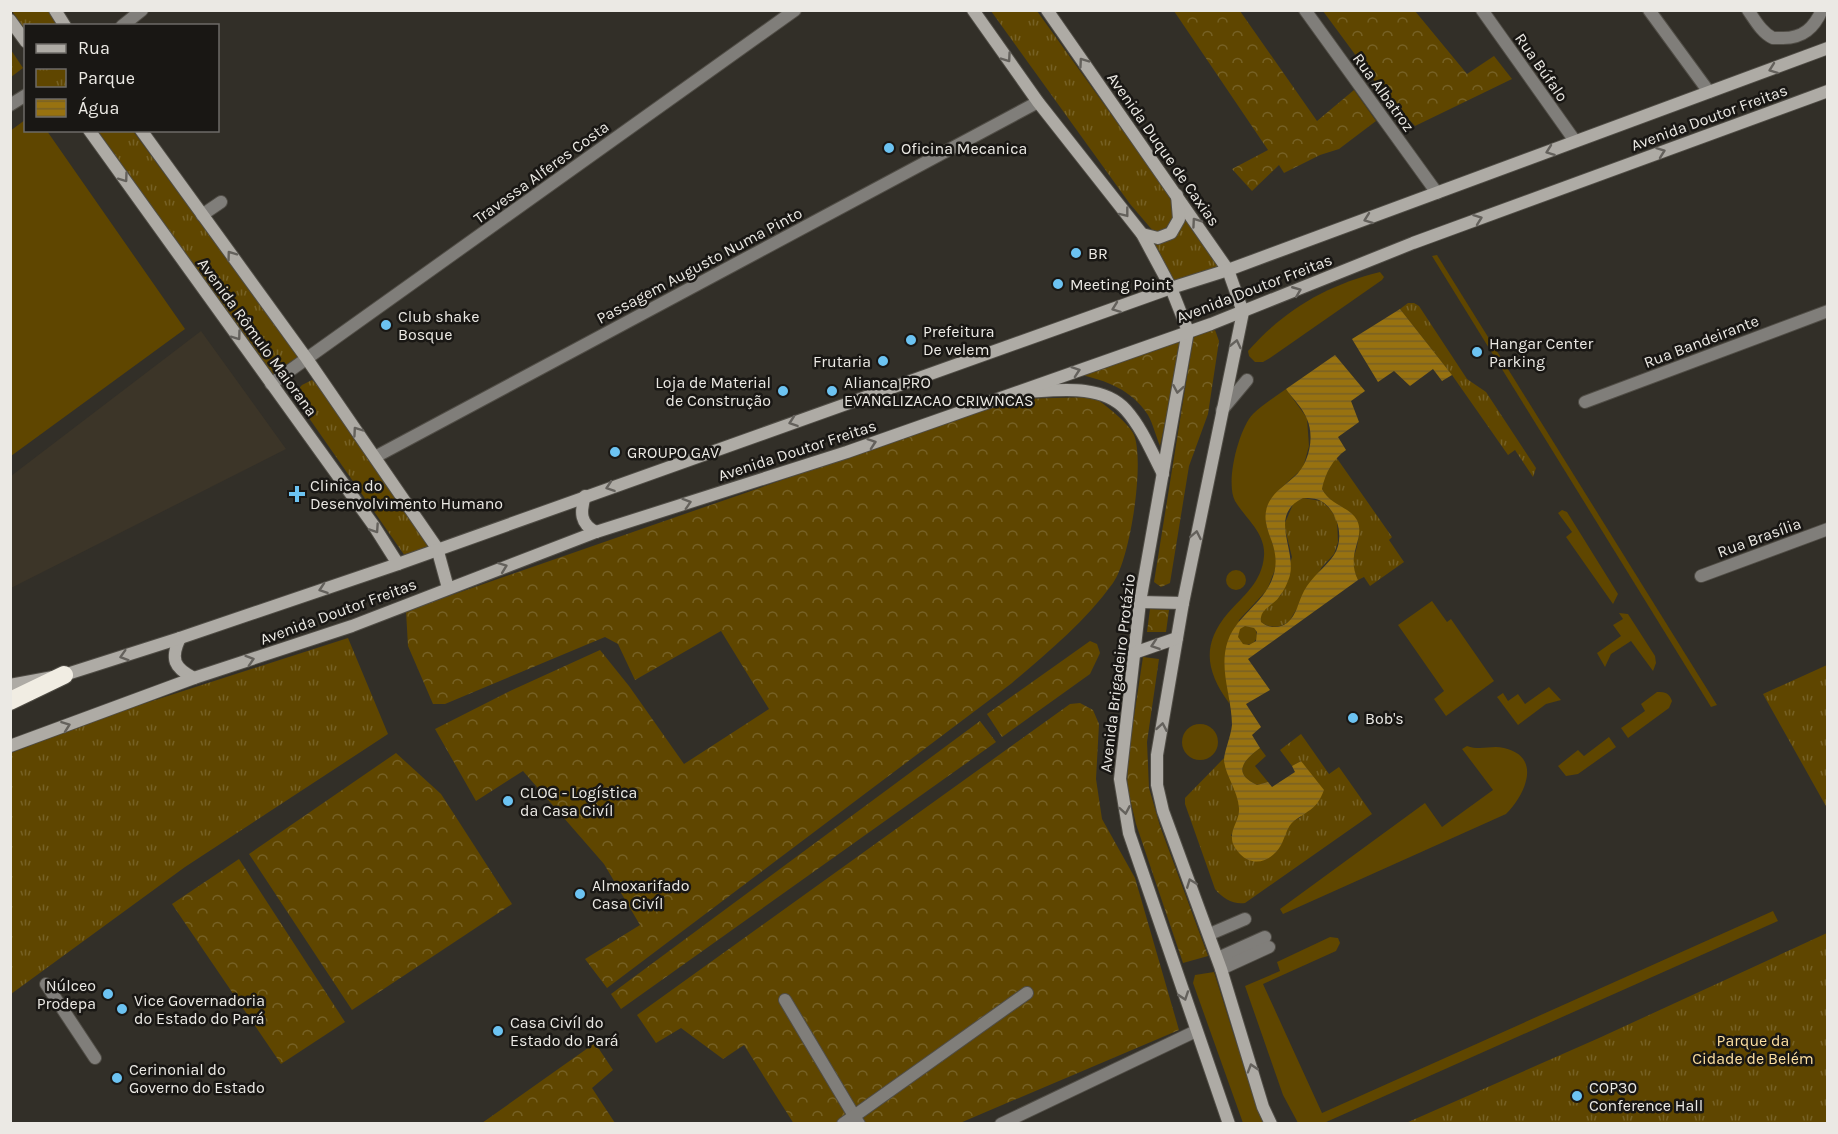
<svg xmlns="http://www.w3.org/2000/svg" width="1838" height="1134" font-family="Karla,sans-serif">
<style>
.built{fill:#3c3528}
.green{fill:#5f4600}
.forest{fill:url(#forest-crowns)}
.park{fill:url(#park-tufts)}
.water{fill:url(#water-rules);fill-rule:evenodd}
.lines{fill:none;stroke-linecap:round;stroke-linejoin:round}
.street-casing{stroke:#504d46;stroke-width:14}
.secondary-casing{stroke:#504d46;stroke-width:14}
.highway-casing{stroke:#504d46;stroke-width:20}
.street{stroke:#807e7a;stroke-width:12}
.secondary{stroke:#aeaba5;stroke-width:12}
.highway{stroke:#f1ede3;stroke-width:18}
.oneway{stroke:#64615c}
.poi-dot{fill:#6cc3f2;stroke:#191714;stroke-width:2}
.labels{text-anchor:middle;stroke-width:5;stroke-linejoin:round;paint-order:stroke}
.street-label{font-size:16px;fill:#ebe9e4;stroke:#191714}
.poi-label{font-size:16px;fill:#ebe9e4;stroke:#191714;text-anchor:start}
.park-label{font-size:16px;fill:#fddfa0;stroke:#191714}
</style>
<defs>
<pattern id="forest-crowns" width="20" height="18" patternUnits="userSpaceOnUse" patternTransform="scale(1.5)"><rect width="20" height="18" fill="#5f4600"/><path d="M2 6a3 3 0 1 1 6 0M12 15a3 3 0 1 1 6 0" fill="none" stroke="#766125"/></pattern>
<pattern id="park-tufts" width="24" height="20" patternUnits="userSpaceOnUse" patternTransform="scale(1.5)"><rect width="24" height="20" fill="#5f4600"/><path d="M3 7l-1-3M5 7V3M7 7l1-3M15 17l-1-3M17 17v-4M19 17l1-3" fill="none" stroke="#766125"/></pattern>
<pattern id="water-rules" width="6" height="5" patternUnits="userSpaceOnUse" patternTransform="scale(1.5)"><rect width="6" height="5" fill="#987210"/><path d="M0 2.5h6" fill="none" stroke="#776025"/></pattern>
</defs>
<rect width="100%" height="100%" fill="#322f28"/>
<!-- built -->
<path class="built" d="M 201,331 L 286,449 L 11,588 L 11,476 Z"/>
<!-- green -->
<g class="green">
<path d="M 25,120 L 26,130 L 47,131 L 185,329 L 11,456 L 10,131 Z"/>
<path d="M 1437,255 L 1717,705 L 1711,707 L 1432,256 Z"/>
<path d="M 1380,272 L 1384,277 L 1382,280 L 1270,358 L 1263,362 L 1255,362 L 1249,356 L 1248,351 C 1284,310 1327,285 1380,272 Z"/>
<path d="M 1286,389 L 1307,418 L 1309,446 L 1303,468 L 1280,489 L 1266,524 L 1277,557 L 1276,567 L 1267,590 L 1239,620 L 1229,703 C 1206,671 1201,645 1228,613 C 1244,595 1262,582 1264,556 C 1266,533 1245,518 1235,501 C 1225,483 1239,428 1253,414 C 1262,405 1275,397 1286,389 Z"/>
<path d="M 1562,510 L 1567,512 L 1618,594 L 1613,604 L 1566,537 L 1572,532 L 1558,513 Z"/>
<circle cx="1236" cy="580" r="10"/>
<path d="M 1432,601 L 1447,622 L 1451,619 L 1494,681 L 1446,716 L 1434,699 L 1444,691 L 1398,625 Z"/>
<path d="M 1619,613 L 1628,614 L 1655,656 L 1656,663 L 1653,671 L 1631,641 L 1611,654 L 1605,667 L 1597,653 L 1621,636 L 1613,625 L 1623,619 Z"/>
<circle cx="1247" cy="635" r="10"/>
<path d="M 1549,687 L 1561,700 L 1546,704 L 1518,725 L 1497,697 L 1503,693 L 1508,701 L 1518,694 L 1525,704 Z"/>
<path d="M 1657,692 C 1666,692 1669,693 1672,701 L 1669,708 L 1628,738 L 1621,728 L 1645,711 L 1641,704 Z"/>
<circle cx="1200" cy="742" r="18"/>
<path d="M 1609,737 L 1616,747 L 1578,774 L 1566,776 L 1558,766 L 1578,750 L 1584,756 Z"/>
<path d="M 1467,746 C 1481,751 1491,745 1504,748 C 1543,757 1525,795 1506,814 L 1283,914 L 1280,909 L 1425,803 L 1442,827 L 1493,790 L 1462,749 Z"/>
<path d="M 1260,748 L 1266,756 L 1255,766 L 1268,782 L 1257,785 C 1232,773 1243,761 1260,748 Z"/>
<path d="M 1773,911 L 1778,921 L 1324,1123 L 1298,1123 L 1283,1095 L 1245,986 L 1280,971 L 1277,962 L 1330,937 L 1338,938 L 1340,943 L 1336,951 L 1263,984 L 1322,1113 Z"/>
<path d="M 1214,972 L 1236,1042 L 1266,1123 L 1243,1123 L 1193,983 L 1195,975 Z"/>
</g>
<!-- forest -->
<g class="forest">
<path d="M 1174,11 L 1240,11 L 1317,121 L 1354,90 L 1376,121 L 1339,149 L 1320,155 L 1284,173 L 1279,165 L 1252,191 L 1232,169 L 1268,150 Z"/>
<path d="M 1323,11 L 1415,11 L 1467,74 L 1494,56 L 1512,79 L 1415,126 L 1382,91 Z"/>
<path d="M 1215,330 L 1219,341 L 1208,414 L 1189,466 L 1170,583 L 1161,587 L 1154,582 L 1194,333 Z"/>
<path d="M 1183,337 L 1160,446 C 1156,436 1153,424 1148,415 C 1131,389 1107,381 1078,374 Z"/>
<path d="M 1094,397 C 1104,404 1130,424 1134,435 C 1145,462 1130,560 1113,583 C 1085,622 1048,652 1012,683 L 607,988 L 585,959 L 640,925 L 604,864 L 523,771 L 476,801 L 435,729 L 510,691 L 600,650 L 629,686 L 684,764 L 769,709 L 721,631 L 635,680 L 618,644 L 605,637 L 445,704 L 433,704 L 408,646 L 406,611 L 1015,399 Z"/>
<path d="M 1150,609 L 1169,610 L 1166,632 L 1147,632 Z"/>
<path d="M 1090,641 L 1097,644 L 1100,653 L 1090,674 L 1002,737 L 987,714 Z"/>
<path d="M 1143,657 L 1159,659 L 1147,742 L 1149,788 L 1160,826 L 1208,956 L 1183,963 L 1136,824 L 1127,786 L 1128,756 Z"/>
<path d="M 1080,703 L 1093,710 L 1099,724 L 1096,779 L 1102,819 L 1135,878 L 1179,1030 L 960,1123 L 794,1124 L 744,1045 L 723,1059 L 681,1028 L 656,1043 L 637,1015 L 1070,704 Z"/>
<path d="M 980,721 L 996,742 L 621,1009 L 611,994 Z"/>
<path d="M 396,753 L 441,794 L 512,904 L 352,1010 L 249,854 Z"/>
<path d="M 239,859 L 345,1022 L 281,1064 L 172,904 Z"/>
<path d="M 595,1043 L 613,1070 L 592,1088 L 615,1123 L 482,1123 Z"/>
</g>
<!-- park -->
<g class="park">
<path d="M 12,11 L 49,11 L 59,25 L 26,26 L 25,30 Z"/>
<path d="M 991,11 L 1037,11 L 1172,199 L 1173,219 L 1164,230 L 1154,232 L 1130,204 Z"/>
<path d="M 11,50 L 23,68 L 11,77 L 10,77 Z"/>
<path d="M 98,131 L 133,131 L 299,357 L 272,375 Z"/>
<path d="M 1184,209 L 1222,268 L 1173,284 L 1149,240 L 1163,239 Z"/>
<path d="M 1408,303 L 1414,303 L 1419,306 L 1467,379 L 1486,392 L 1536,468 L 1533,477 L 1515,450 L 1508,455 L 1452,375 L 1400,309 Z"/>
<path d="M 312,380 L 322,390 L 429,546 L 405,556 L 293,395 L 302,385 Z"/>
<path d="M 1336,457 L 1392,537 L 1389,540 L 1404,562 L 1370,586 L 1364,577 L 1358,580 C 1348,559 1355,560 1358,541 C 1359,535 1357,526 1357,520 C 1346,509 1330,504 1322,489 L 1324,478 Z"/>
<path d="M 1303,498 L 1321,501 L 1329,508 L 1337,519 L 1338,542 L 1334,554 L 1322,567 L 1290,620 C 1282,628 1270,629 1261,622 L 1260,617 L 1263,610 L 1281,595 L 1292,557 L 1284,525 L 1294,502 Z"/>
<path d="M 348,638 L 388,734 L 185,867 L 11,994 L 11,753 L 115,713 Z"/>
<path d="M 1827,665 L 1827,808 L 1763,694 Z"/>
<path d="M 1301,734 L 1329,774 L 1339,767 L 1372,814 L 1245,903 C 1234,905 1222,898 1215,889 L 1185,804 L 1185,798 L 1224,758 C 1228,776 1242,795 1239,813 C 1238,821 1234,829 1231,836 L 1289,827 L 1292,822 L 1301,817 L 1301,761 L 1292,766 L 1280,750 Z"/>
<path d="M 1827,933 L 1827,1123 L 1406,1123 L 1599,1038 Z"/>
</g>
<!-- water -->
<g class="water">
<path d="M 1400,309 L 1452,375 L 1442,381 L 1433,369 L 1410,386 L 1394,371 L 1378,382 L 1352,339 Z"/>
<path d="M 1335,355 L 1365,391 L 1351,401 L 1359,422 L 1338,437 L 1346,450 C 1333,459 1325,473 1322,489 C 1330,505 1350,507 1357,520 C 1366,539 1345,553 1358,580 L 1248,659 L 1270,690 L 1246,704 L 1261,727 L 1252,735 L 1260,748 C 1243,761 1232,773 1257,785 L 1268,782 L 1272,787 L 1295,772 L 1292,766 L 1301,761 L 1324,790 C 1317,809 1309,810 1294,821 C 1287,826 1285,838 1281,845 C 1272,861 1254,868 1240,854 C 1236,849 1232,845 1232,838 C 1231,828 1240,819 1239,808 C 1238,791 1225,775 1224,760 C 1224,752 1231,736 1232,725 C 1232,701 1222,677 1225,653 C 1230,618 1258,610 1271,582 C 1286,548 1259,532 1267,507 C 1271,494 1284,486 1294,477 C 1309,465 1315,437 1307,419 C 1303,408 1292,398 1286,389 ZM 1303,498 C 1309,498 1316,498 1321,501 C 1338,511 1345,538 1334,555 C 1325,568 1312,576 1304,591 C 1298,602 1297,615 1287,623 C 1279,629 1268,628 1261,622 C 1259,609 1273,606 1279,597 C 1284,591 1288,582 1290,575 C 1296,548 1268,515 1303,498 ZM 1245,626 L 1254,628 L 1257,632 L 1256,641 L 1249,645 L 1243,644 L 1238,637 L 1240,629 Z"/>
</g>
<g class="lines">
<defs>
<g id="street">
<path d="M 1305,10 L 1437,193"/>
<path d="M 1482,10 L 1575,141"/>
<path d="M 1649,10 L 1709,92"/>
<path d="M 1748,10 C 1755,20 1762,33 1773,38 C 1775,38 1781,38 1783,38 C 1803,38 1814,28 1822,10"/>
<path d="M 122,26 L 142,10"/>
<path d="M 10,105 L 26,95"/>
<path d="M 202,215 L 221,202"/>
<path d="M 271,384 L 795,10"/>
<path d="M 1585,402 L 1828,311"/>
<path d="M 1222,410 L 1247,380"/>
<path d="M 375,457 L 1038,102"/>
<path d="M 1701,576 L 1828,529"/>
<path d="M 1210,934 L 1245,919"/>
<path d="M 1218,958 L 1265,937"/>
<path d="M 1221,969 L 1269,947"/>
<path d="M 46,984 L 95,1058"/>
<path d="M 785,1000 L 859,1124"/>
<path d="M 843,1124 L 1027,993"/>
<path d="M 1001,1124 L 1196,1031"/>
</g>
<g id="secondary">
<path d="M 55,10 L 65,26"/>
<path d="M 973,10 L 1038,102 L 1142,234 L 1171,288 L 1188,331 L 1140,602 L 1120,779 L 1129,833 L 1229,1124"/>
<path d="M 1047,10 L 1228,270 L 1243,312"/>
<path d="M 10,20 L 26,42"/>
<path d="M 89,130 L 374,526 L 398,564"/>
<path d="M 141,130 L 307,359 L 437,548 L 448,588"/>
<path d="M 1142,234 L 1158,238 L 1171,233 L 1179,219 L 1177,195"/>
<path d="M 1243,312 L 1183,603 L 1157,755 L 1157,785 L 1163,811 L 1221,969 L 1263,1107 L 1271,1124"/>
<path d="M 1028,392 C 1059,390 1103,384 1126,410 C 1142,428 1152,453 1163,474"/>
<path d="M 585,496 C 580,512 580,524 596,532"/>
<path d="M 1140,602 L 1183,603"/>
<path d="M 180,638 C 170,659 174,668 194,678"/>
<path d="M 1134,653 L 1177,638"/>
<path d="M 10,685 L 64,675 L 180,638 L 398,564 L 1171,288 L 1228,270 L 1828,48"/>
<path d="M 10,746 L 194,678 L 352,626 L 596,532 L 847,452 L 1211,324 L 1413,243 L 1828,91"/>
</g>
<path id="highway" d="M 10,701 L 64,675"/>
</defs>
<!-- street casing -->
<use href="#street" class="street-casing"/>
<!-- secondary casing -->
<use href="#secondary" class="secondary-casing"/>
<!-- highway casing -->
<use href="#highway" class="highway-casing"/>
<!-- street -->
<use href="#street" class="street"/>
<!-- secondary -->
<use href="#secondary" class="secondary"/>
<!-- highway -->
<use href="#highway" class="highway"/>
</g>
<!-- one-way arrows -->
<defs><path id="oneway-chevron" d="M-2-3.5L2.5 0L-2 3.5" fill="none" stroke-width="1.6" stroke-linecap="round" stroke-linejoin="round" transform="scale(1.5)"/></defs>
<g class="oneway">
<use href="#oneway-chevron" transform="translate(1007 58) rotate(55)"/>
<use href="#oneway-chevron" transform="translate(1083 62) rotate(-125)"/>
<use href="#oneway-chevron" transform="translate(1773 69) rotate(160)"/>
<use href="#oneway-chevron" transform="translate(1550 151) rotate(160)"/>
<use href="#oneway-chevron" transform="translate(1661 152) rotate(-20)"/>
<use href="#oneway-chevron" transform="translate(124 178) rotate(54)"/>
<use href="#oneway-chevron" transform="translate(1125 213) rotate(52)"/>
<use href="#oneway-chevron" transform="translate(1368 219) rotate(160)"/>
<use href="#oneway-chevron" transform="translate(1478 219) rotate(-20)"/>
<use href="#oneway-chevron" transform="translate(1196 222) rotate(-125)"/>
<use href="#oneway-chevron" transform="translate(231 255) rotate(-126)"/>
<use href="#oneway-chevron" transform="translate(1297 291) rotate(-22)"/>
<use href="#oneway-chevron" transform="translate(1116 308) rotate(160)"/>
<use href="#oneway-chevron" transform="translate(237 336) rotate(54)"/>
<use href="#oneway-chevron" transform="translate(1236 344) rotate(-77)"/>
<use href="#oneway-chevron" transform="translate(1076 371) rotate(-19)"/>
<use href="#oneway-chevron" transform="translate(1178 389) rotate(100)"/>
<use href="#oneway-chevron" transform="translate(793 422) rotate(161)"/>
<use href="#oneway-chevron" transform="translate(357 431) rotate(-125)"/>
<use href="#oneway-chevron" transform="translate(872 443) rotate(-19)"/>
<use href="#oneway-chevron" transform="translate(610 487) rotate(161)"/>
<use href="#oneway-chevron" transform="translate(687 503) rotate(-18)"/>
<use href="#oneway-chevron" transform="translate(375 529) rotate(56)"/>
<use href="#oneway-chevron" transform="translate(1196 535) rotate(-79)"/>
<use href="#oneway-chevron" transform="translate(503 567) rotate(-21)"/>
<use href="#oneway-chevron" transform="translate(323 589) rotate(161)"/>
<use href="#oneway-chevron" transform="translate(1155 645) rotate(161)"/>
<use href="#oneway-chevron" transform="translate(124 656) rotate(163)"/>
<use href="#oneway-chevron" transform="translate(250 660) rotate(-18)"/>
<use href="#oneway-chevron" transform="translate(66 726) rotate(-20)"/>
<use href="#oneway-chevron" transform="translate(1162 727) rotate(-80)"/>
<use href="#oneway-chevron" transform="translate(1125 810) rotate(80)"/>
<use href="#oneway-chevron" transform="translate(1191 883) rotate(-111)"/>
<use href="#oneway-chevron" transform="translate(1184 996) rotate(71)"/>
<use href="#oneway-chevron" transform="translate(1252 1068) rotate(-107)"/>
</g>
<!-- markers -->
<g class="poi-dot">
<circle cx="889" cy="148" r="6"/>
<circle cx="1076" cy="253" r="6"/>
<circle cx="1058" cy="284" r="6"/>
<circle cx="386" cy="325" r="6"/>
<circle cx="911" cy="340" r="6"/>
<circle cx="1477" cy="352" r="6"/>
<circle cx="883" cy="361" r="6"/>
<circle cx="783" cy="391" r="6"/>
<circle cx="832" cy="391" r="6"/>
<circle cx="615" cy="452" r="6"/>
<path d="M294 485h6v6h6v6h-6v6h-6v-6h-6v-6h6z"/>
<circle cx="1353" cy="718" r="6"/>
<circle cx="508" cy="801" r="6"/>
<circle cx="580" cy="894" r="6"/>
<circle cx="108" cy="994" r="6"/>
<circle cx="122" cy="1009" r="6"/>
<circle cx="498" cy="1031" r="6"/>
<circle cx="117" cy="1078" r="6"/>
<circle cx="1577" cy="1096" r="6"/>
</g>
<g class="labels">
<!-- street labels -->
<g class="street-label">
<text transform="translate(1542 67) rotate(55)" y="6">Rua Búfalo</text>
<text transform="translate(1384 92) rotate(54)" y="6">Rua Albatroz</text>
<text transform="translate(1709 117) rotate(-20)" y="6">Avenida Doutor Freitas</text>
<text transform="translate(1164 149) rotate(55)" y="6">Avenida Duque de Caxias</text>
<text transform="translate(541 172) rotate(-36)" y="6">Travessa Alferes Costa</text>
<text transform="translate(699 265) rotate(-28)" y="6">Passagem Augusto Numa Pinto</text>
<text transform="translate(1254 288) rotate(-21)" y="6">Avenida Doutor Freitas</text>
<text transform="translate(258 337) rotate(54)" y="6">Avenida Rômulo Maiorana</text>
<text transform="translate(1701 341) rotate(-21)" y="6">Rua Bandeirante</text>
<text transform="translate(797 450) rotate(-18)" y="6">Avenida Doutor Freitas</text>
<text transform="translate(1759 537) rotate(-20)" y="6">Rua Brasília</text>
<text transform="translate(338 611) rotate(-20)" y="6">Avenida Doutor Freitas</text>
<text transform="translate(1117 673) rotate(-83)" y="6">Avenida Brigadeiro Protázio</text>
</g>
<!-- poi labels -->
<g class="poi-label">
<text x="901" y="154">Oficina Mecanica</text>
<text x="1088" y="259">BR</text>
<text x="1070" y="290">Meeting Point</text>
<text x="398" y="322">Club shake<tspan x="398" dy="18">Bosque</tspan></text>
<text x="923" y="337">Prefeitura<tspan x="923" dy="18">De velem</tspan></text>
<text x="1489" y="349">Hangar Center<tspan x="1489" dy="18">Parking</tspan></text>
<text x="871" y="367" text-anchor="end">Frutaria</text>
<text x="771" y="388" text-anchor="end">Loja de Material<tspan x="771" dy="18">de Construção</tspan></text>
<text x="844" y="388">Alianca PRO<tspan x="844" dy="18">EVANGLIZACAO CRIWNCAS</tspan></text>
<text x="627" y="458">GROUPO GAV</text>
<text x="310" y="491">Clinica do<tspan x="310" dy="18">Desenvolvimento Humano</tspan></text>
<text x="1365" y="724">Bob's</text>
<text x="520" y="798">CLOG - Logística<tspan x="520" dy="18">da Casa Civíl</tspan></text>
<text x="592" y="891">Almoxarifado<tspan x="592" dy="18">Casa Civíl</tspan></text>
<text x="96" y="991" text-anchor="end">Núlceo<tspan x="96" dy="18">Prodepa</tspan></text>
<text x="134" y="1006">Vice Governadoria<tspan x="134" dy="18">do Estado do Pará</tspan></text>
<text x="510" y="1028">Casa Civíl do<tspan x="510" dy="18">Estado do Pará</tspan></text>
<text x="129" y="1075">Cerinonial do<tspan x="129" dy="18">Governo do Estado</tspan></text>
<text x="1589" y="1093">COP30<tspan x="1589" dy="18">Conference Hall</tspan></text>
</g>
<!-- park labels -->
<g class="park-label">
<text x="1753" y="1046">Parque da<tspan x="1753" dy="18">Cidade de Belém</tspan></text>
</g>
</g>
<!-- border -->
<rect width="1838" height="1134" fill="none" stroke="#ebe9e4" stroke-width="24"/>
<!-- legend -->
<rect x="24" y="24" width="195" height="108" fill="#191714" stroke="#6d6b67" stroke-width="1.5"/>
<rect x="36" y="44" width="30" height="9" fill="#aeaba5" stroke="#6d6b67" stroke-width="1.5"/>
<text x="78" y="54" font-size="18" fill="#ebe9e4">Rua</text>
<rect x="36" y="69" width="30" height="18" fill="url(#park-tufts)" stroke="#6d6b67" stroke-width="1.5"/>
<text x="78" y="84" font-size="18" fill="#ebe9e4">Parque</text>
<rect x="36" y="99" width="30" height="18" fill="url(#water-rules)" stroke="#6d6b67" stroke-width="1.5"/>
<text x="78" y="114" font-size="18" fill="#ebe9e4">Água</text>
</svg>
